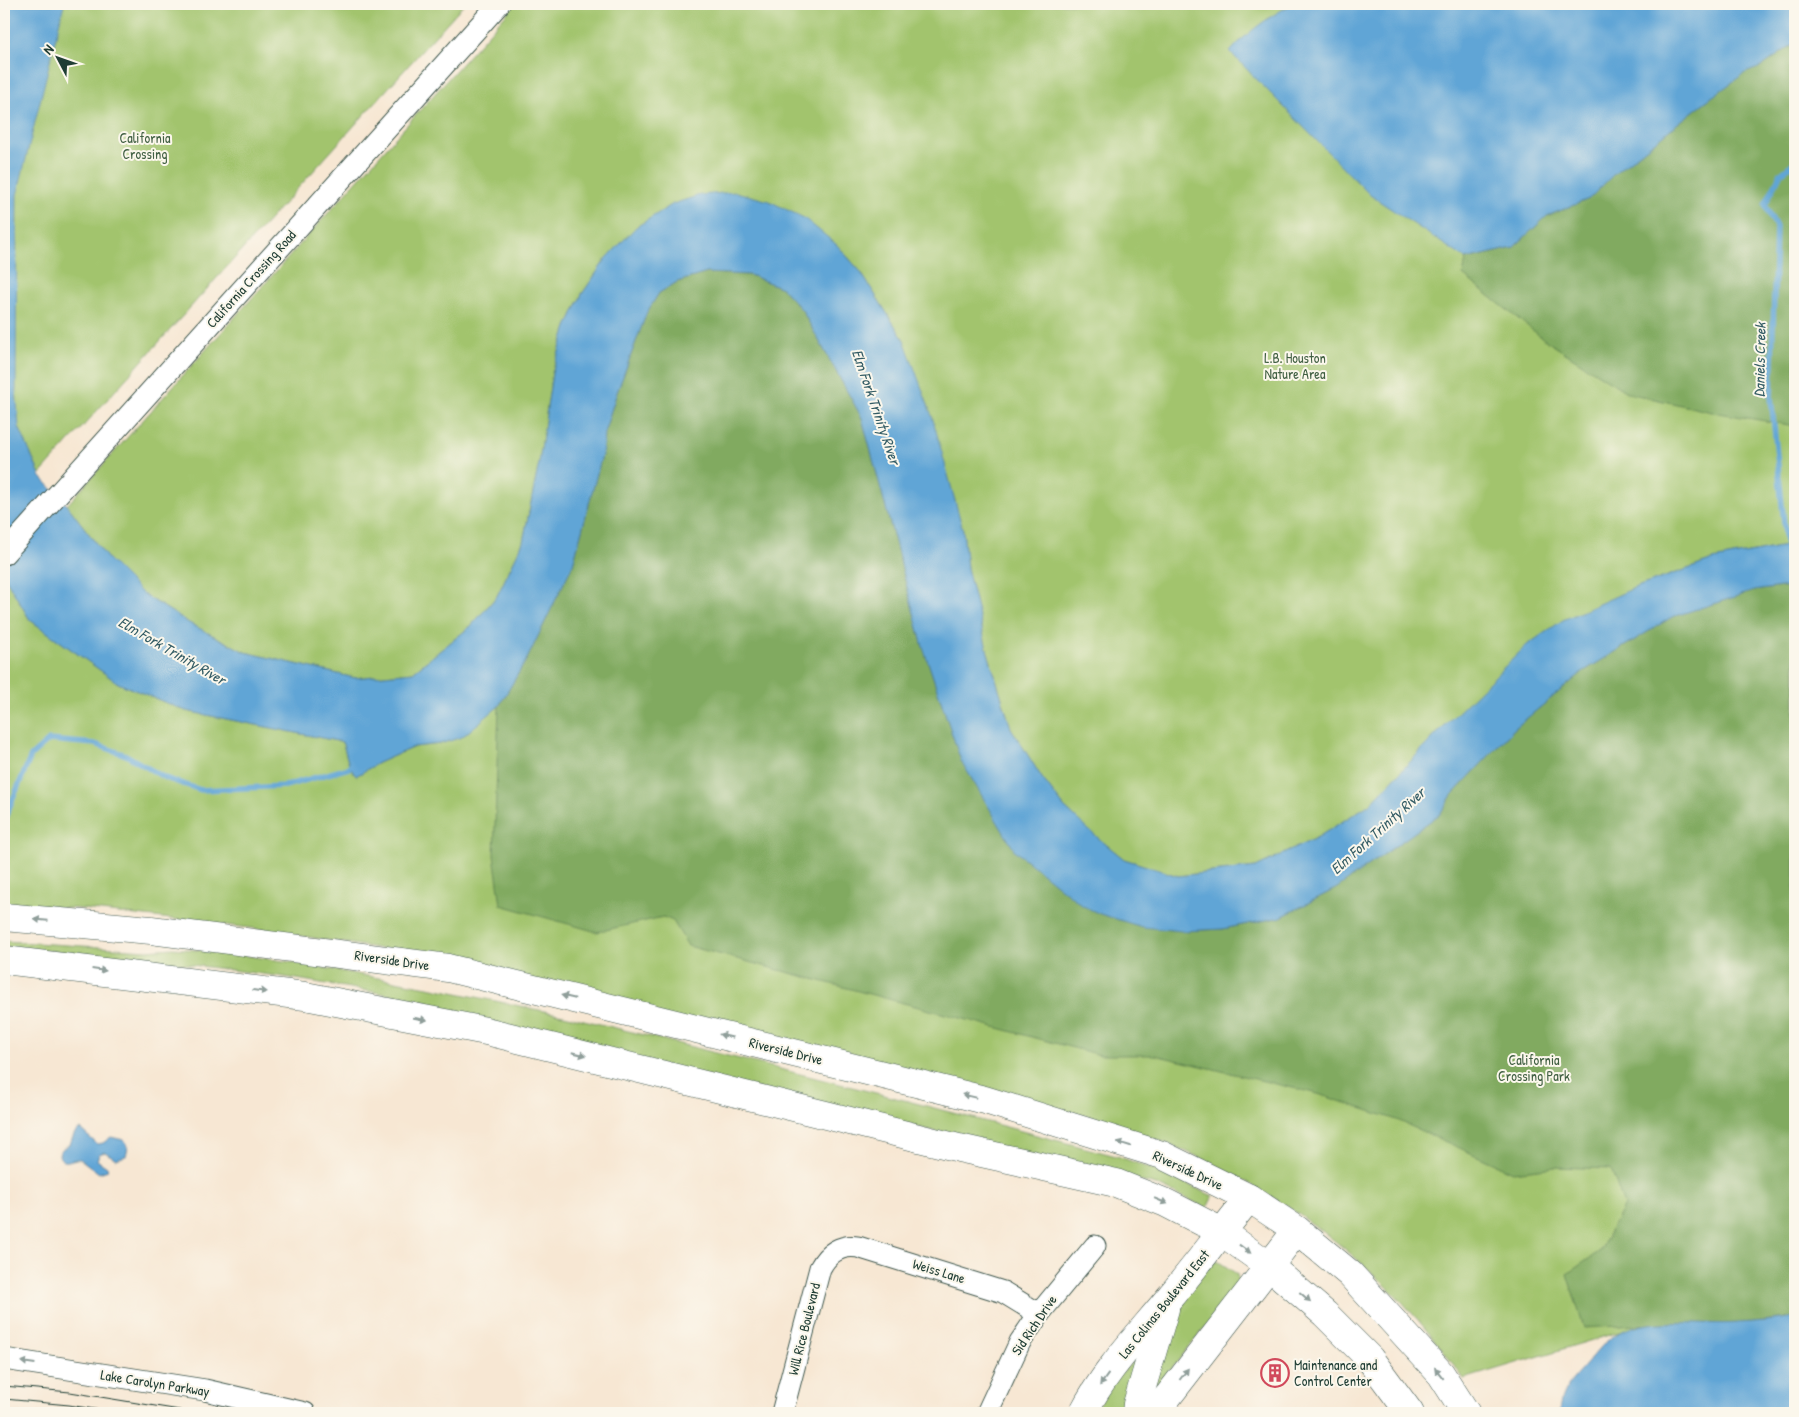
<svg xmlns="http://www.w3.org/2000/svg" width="1799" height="1417" font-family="'Patrick Hand',sans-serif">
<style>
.green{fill:#a2c46d;stroke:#608050}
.forest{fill:#81aa60;stroke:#50744a}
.water{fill:#61a5d6;stroke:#407185}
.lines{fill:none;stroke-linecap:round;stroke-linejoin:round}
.stream{stroke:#61a5d6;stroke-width:5.5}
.minor-casing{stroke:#3f564c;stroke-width:23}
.major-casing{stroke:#3f564c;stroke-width:29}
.minor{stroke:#fff;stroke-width:21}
.major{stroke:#fff;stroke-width:28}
.tram{stroke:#1f3d34;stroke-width:1}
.oneway{fill:#8f9e9a}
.labels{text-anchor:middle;stroke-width:4;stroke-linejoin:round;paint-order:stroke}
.park-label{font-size:14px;fill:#405f42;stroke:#fbf7ec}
.street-label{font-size:14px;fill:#1f3d34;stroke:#fbf7ec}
.poi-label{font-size:14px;fill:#1f3d34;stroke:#fbf7ec;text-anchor:start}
.water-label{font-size:15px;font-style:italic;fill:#335c65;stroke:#fbf7ec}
</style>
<rect width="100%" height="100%" fill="#fbf7ec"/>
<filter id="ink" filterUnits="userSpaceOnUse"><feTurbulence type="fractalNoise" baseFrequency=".02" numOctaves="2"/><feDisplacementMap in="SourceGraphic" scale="10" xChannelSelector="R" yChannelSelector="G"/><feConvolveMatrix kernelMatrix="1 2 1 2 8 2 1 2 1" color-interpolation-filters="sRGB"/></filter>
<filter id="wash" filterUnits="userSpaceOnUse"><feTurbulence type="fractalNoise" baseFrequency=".0096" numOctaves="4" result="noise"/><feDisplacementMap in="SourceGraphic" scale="20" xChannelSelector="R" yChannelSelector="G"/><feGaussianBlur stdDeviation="1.12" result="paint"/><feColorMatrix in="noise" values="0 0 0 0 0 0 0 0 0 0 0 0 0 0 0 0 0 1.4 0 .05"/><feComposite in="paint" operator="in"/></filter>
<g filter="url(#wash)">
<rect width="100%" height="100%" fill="#f7e7d3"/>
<!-- green -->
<g class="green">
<path d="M 4,4 L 464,4 L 4,514 Z"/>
<path d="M 515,4 L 1795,4 L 1795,544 L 1713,560 L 1634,588 L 1449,721 L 1370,804 L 1318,837 L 1256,867 L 1178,876 L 1124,859 L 1090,832 L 1064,807 L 1042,778 L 1011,728 L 988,653 L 967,568 L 963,530 L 904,340 L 860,271 L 837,245 L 606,259 L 582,294 L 567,327 L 552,373 L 539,463 L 523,542 L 497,596 L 471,626 L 413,672 L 355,678 L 245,652 L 189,623 L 143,594 L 108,559 L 67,505 Z"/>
<path d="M 7,581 L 30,620 L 118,683 L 186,711 L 342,742 C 347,754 347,766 356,776 L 378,763 L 414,747 L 440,744 L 499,706 L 961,761 L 1182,931 L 1795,585 L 1795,1317 L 1642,1325 L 1464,1379 C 1445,1353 1425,1327 1403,1303 C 1348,1245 1278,1195 1207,1161 C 1172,1144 1134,1132 1097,1118 L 377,948 L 251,928 L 83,909 L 4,904 L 4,583 Z"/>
<path d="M 4,941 L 147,950 L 173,948 L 219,952 L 291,962 L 433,988 L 568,1016 L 904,1100 L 1120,1157 L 1163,1173 L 1213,1196 L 1207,1208 L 1156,1185 L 426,1008 L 427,1001 L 285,977 L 146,959 L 4,947 Z"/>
<path d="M 1214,1261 L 1219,1262 L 1237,1274 L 1239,1286 L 1151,1394 L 1146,1390 L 1184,1296 Z"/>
<path d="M 1147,1347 L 1121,1413 L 1094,1413 L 1116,1378 Z"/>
</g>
<!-- forest -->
<g class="forest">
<path d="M 1795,43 L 1795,426 L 1712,412 L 1628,393 L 1545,340 L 1463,275 L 1466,259 L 1513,248 L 1547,216 L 1589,199 L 1617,171 L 1705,102 L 1745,72 L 1761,67 Z"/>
<path d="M 707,273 L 750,275 L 782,288 L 802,310 L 862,418 L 923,647 L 961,761 L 1182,931 L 1223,929 L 1281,917 L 1337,888 L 1440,814 L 1452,795 L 1514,729 L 1584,671 L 1672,617 L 1754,591 L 1795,585 L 1795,1317 L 1738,1324 L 1673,1323 L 1584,1328 L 1567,1274 L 1600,1251 L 1624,1205 L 1611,1169 L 1555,1167 L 1513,1172 L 1397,1120 L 1318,1094 L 1155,1055 L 1100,1055 L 688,946 L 673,921 L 663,917 L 597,932 L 501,905 L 494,855 L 499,706 L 528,657 L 573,564 L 602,455 L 604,433 L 616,395 L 647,312 L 659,293 L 677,282 Z"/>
</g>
<!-- water -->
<g class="water">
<path d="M 4,4 L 64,4 L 17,195 L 16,390 L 19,427 L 41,477 L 67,505 L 108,559 L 143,594 L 189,623 L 245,652 L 355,678 L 413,672 L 471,626 L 497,596 L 523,542 L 539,463 L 552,373 L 567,327 L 582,294 L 606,259 L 636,227 L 673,204 L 700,195 L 736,192 L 769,201 L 804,218 L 837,245 L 860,271 L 904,340 L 932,416 L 963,530 L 967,568 L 988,653 L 1011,728 L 1042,778 L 1064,807 L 1091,832 L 1124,859 L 1178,876 L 1256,867 L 1318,837 L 1370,804 L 1449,721 L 1527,645 L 1563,620 L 1634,588 L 1713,560 L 1795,544 L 1795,585 L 1754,591 L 1672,617 L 1584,671 L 1514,729 L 1452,795 L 1440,814 L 1337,888 L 1281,917 L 1223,929 L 1182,931 L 1142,927 L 1100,914 L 1083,906 L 1015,851 L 961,761 L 923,647 L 862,418 L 802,310 L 782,288 L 750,275 L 707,273 L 677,282 L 659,293 L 647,312 L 616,395 L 604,433 L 602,455 L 573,564 L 528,657 L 499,706 L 462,737 L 440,744 L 414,747 L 378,763 L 356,776 C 347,766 347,754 342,742 L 186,711 L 118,683 L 30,620 L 7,581 L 4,574 Z"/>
<path d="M 1292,4 L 1795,4 L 1795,43 L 1761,67 L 1745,73 L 1705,102 L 1617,171 L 1589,199 L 1547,216 L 1513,248 L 1466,259 L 1370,195 L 1230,52 C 1248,31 1269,17 1292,4 Z"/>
<path d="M 80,1129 L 97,1144 L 103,1143 L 111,1137 L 124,1140 L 128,1147 L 126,1156 L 116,1159 L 105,1152 L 99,1154 L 97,1160 L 107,1167 L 108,1170 L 99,1173 L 80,1159 C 71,1158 63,1167 59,1155 C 61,1147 66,1148 70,1143 C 74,1137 73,1132 80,1129 Z"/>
<path d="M 1795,1317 L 1795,1413 L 1559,1413 C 1560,1393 1570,1382 1583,1368 C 1593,1357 1602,1343 1615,1335 C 1644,1315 1704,1326 1738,1323 C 1757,1322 1776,1320 1795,1317 Z"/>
</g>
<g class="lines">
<!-- stream -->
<g class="stream">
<path d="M 1787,553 L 1771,397 L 1776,227 L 1765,205 L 1781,173 L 1795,162"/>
<path d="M 4,820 L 31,756 L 49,740 L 95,744 L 126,755 L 165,778 L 201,790 L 285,786 L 349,768 L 353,763"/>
</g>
</g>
</g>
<g filter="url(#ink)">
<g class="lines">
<defs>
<g id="minor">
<path d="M 4,554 L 499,4"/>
<path d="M 4,1359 L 205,1390 L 305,1413"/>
<path d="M 782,1413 L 820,1268 C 828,1253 841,1244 858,1247 L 1003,1292 L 1039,1314"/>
<path d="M 987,1413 L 1020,1342 L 1039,1314 L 1095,1246"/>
</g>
<g id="major">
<path d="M 4,917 L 151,930 L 448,968 L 985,1100 L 1162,1155 L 1249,1198 L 1297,1230 L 1350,1274 L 1441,1374 L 1466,1413"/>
<path d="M 4,960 L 305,996 L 486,1031 L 959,1148 L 1116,1183 L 1166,1203 L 1222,1232 L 1268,1265 L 1325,1314 L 1370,1359 L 1410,1413"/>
<path d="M 1083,1413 C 1105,1370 1140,1334 1170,1297 C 1197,1265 1222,1231 1249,1198"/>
<path d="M 1136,1413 L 1137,1404 L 1165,1309"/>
<path d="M 1155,1413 L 1297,1230"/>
</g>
</defs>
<!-- minor casing -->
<use href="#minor" class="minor-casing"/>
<!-- major casing -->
<use href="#major" class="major-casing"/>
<!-- minor -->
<use href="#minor" class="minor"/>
<!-- major -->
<use href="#major" class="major"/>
<!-- tram -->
<g class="tram">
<path d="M 4,1386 L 70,1392 L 198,1413"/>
<path d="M 4,1399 L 69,1405 L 120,1413"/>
</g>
</g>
<!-- one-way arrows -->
<defs><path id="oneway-solid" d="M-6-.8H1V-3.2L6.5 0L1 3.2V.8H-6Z" transform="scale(1.25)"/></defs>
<g class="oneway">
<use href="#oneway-solid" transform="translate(41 920) rotate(-175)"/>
<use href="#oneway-solid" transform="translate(99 970) rotate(7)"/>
<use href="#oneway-solid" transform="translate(260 991) rotate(7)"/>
<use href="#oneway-solid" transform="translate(568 997) rotate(-166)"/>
<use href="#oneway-solid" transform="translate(420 1019) rotate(11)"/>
<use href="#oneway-solid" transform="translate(726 1036) rotate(-166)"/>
<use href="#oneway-solid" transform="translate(579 1054) rotate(13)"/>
<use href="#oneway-solid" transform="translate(969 1096) rotate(-166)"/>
<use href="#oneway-solid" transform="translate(1124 1144) rotate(-163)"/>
<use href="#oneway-solid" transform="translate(1161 1201) rotate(23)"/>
<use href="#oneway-solid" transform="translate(1245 1249) rotate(36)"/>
<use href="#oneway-solid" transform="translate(1305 1297) rotate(41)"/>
<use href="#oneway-solid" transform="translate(28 1363) rotate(-172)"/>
<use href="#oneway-solid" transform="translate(1439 1373) rotate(-128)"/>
<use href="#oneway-solid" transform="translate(1184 1374) rotate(-53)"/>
<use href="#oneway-solid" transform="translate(1104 1380) rotate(126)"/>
</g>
</g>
<!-- icons -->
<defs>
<symbol id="building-ring" viewBox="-11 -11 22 22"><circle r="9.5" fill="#fbf7ec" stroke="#d1495b" stroke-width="1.5"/><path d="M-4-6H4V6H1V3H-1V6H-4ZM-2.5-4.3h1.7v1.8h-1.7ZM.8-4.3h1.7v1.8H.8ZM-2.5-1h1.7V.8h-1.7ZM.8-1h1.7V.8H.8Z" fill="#d1495b"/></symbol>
</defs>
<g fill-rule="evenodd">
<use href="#building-ring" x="1259" y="1357" width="32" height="32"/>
</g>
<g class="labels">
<!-- park labels -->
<g class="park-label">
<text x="145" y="143">California<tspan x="145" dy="16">Crossing</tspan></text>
<text x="1295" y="363">L.B. Houston<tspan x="1295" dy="16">Nature Area</tspan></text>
<text x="1534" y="1065">California<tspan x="1534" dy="16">Crossing Park</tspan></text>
</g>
<!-- street labels -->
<g class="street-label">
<text transform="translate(251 279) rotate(-48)" y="5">California Crossing Road</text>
<text transform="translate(392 960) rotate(8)" y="5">Riverside Drive</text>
<text transform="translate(786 1051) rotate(14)" y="5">Riverside Drive</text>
<text transform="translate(1188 1170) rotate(25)" y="5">Riverside Drive</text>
<text transform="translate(939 1271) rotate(17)" y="5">Weiss Lane</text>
<text transform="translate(1164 1304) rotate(-51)" y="5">Las Colinas Boulevard East</text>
<text transform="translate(1034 1325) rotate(-56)" y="5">Sid Rich Drive</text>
<text transform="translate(804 1329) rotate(-76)" y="5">Will Rice Boulevard</text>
<text transform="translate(155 1383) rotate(9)" y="5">Lake Carolyn Parkway</text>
</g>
<!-- poi labels -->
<g class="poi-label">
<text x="1294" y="1370">Maintenance and<tspan x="1294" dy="16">Control Center</tspan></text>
</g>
<!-- water labels -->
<g class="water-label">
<text transform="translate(1760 360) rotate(-89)" y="5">Daniels Creek</text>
<text transform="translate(876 407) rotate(71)" y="5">Elm Fork Trinity River</text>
<text transform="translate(172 651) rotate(30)" y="5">Elm Fork Trinity River</text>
<text transform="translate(1378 831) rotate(-42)" y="5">Elm Fork Trinity River</text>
</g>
</g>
<!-- margin -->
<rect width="1799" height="1417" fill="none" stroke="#fbf7ec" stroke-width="20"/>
<!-- north arrow -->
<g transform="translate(58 58) rotate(311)" stroke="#fbf7ec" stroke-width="4" paint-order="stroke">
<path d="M0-4L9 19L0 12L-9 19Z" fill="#1f3d34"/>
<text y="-8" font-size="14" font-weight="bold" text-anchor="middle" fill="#1f3d34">N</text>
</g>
</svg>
